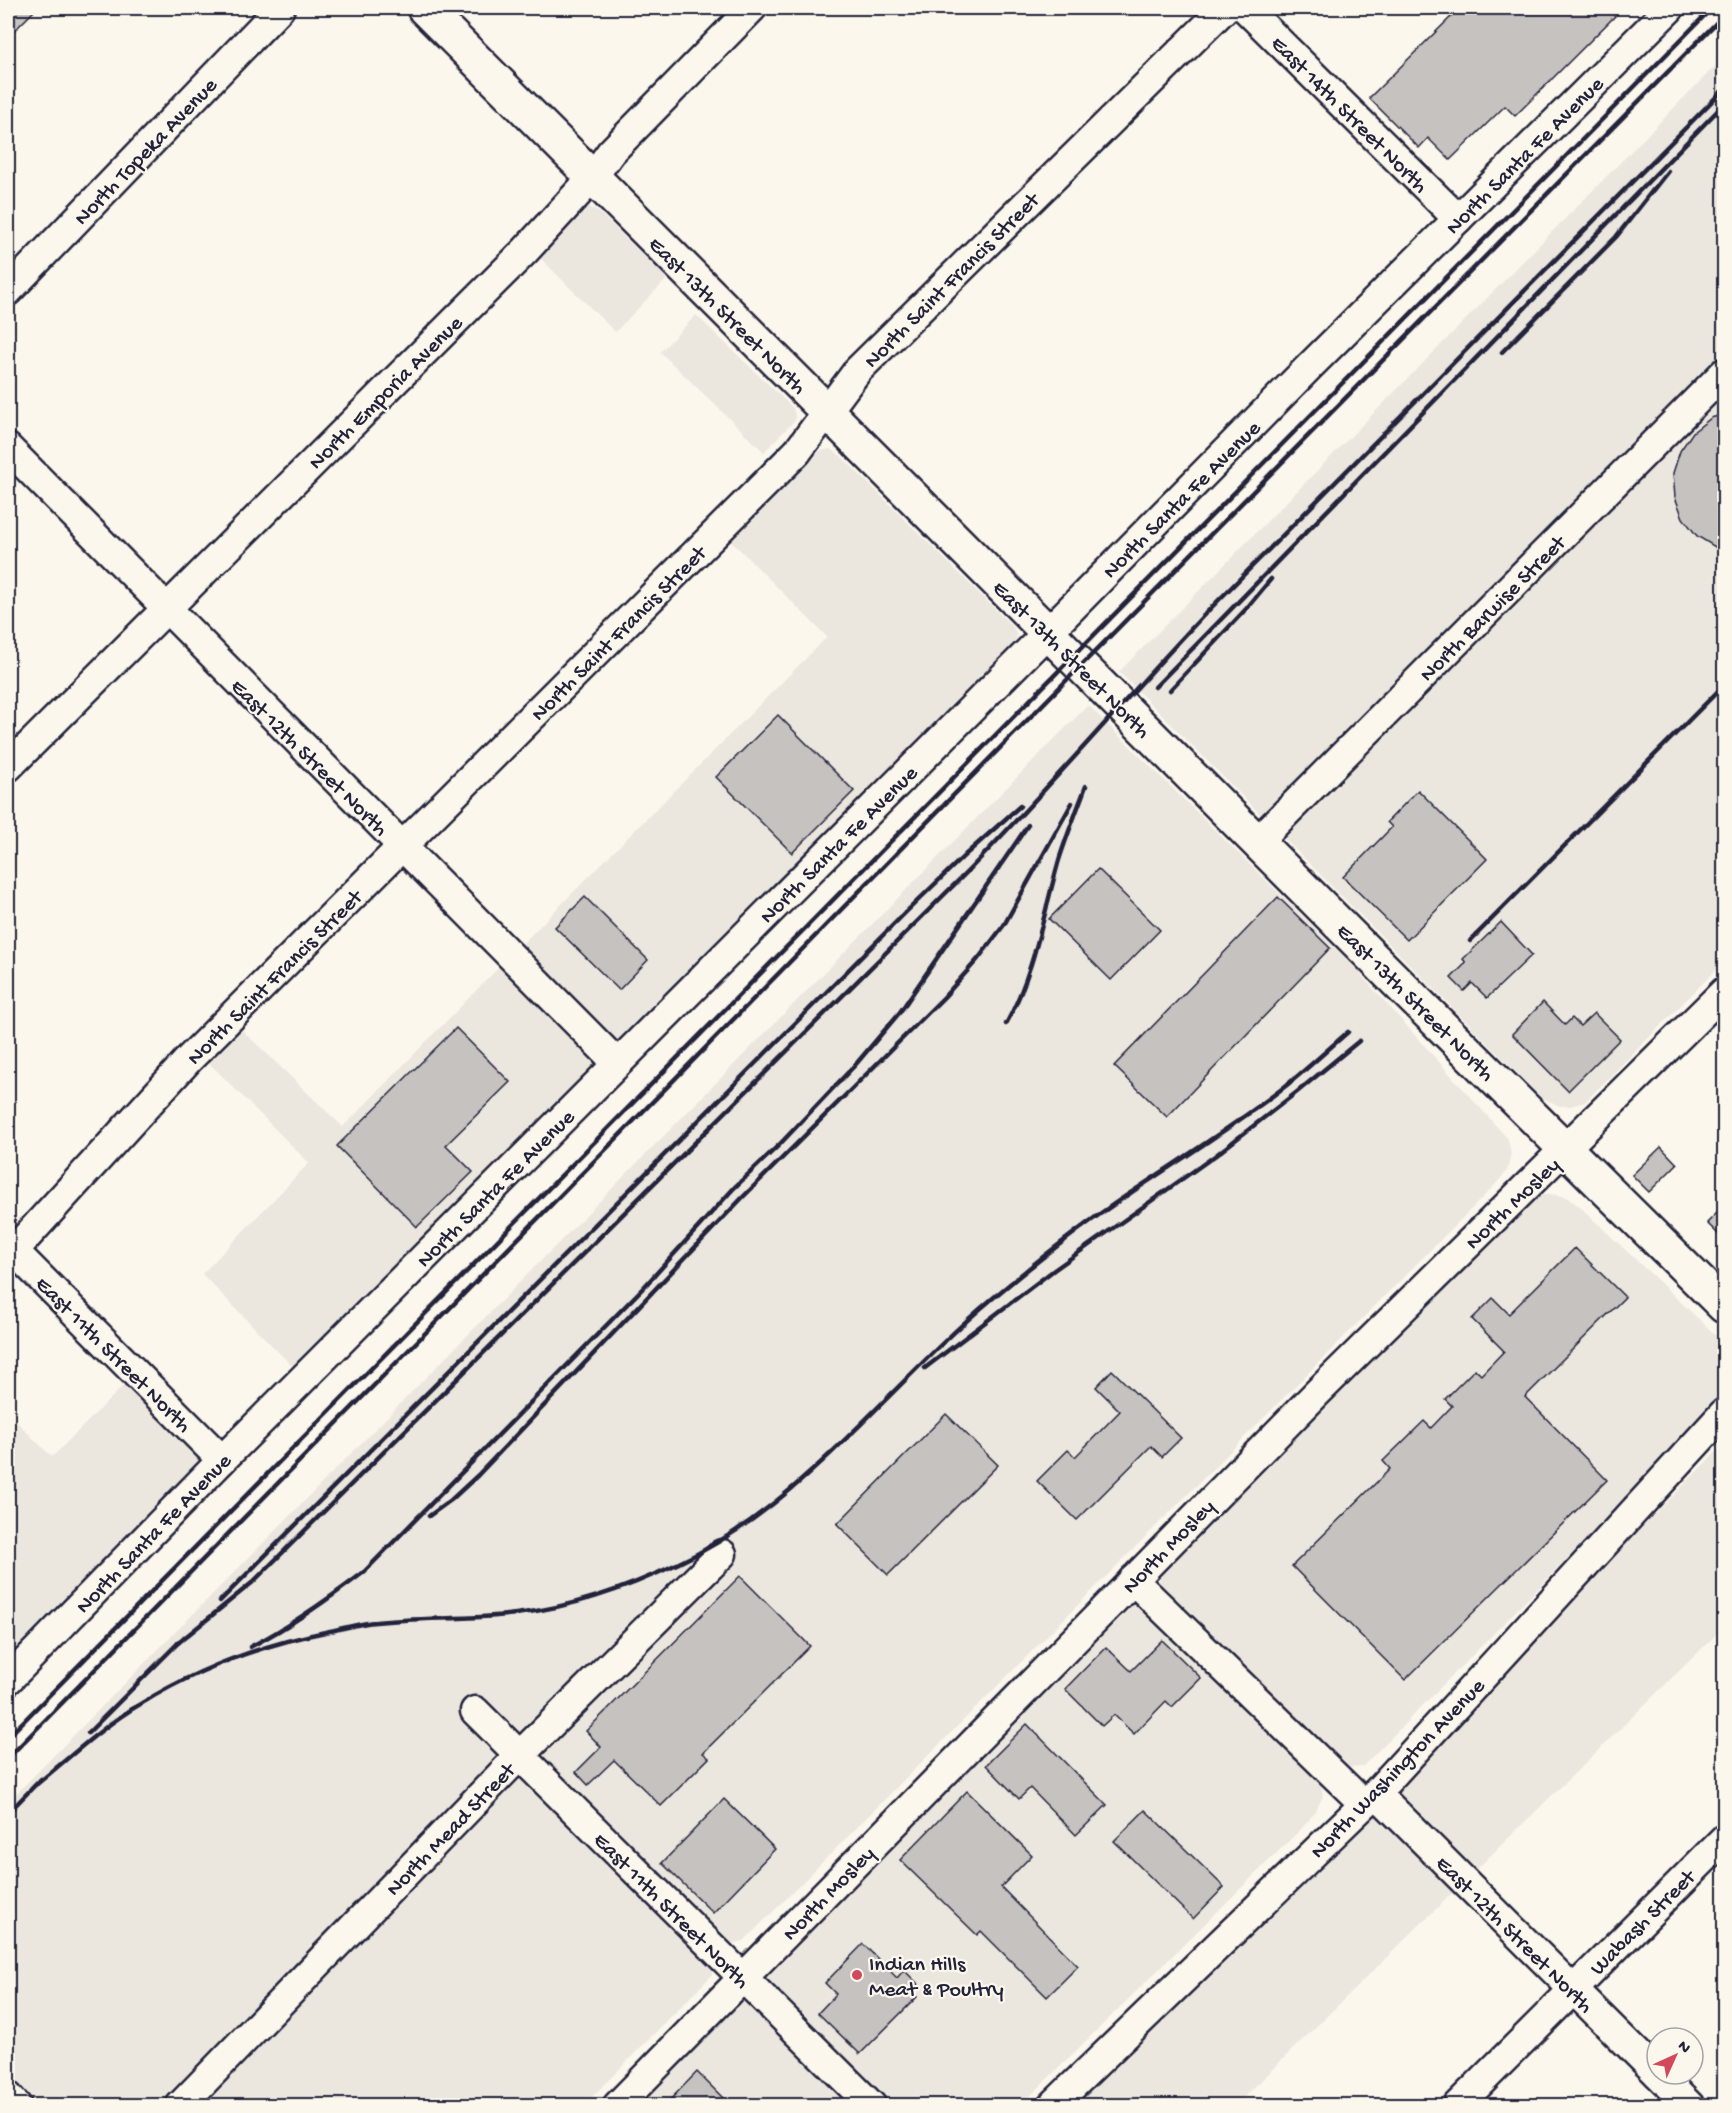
<svg xmlns="http://www.w3.org/2000/svg" width="1732" height="2113" font-family="'Gochi Hand',sans-serif">
<style>
.built{fill:#ebe7df}
.building{fill:#c6c2c0;stroke:#22223b;stroke-width:1.5}
.lines{fill:none;stroke-linecap:round;stroke-linejoin:round}
.minor-casing{stroke:#22223b;stroke-width:33}
.major-casing{stroke:#22223b;stroke-width:38}
.minor{stroke:#fbf7ec;stroke-width:28}
.major{stroke:#fbf7ec;stroke-width:33}
.rail{stroke:#22223b;stroke-width:4.5}
.poi-dot{fill:#d1495b;stroke:#fbf7ec;stroke-width:2}
.labels{text-anchor:middle;stroke-width:4.5;stroke-linejoin:round;paint-order:stroke}
.street-label{font-size:22px;fill:#22223b;stroke:#fbf7ec}
.poi-label{font-size:22px;fill:#22223b;stroke:#fbf7ec;text-anchor:start}
</style>
<rect width="100%" height="100%" fill="#fbf7ec"/>
<filter id="ink" filterUnits="userSpaceOnUse"><feTurbulence type="fractalNoise" baseFrequency=".0167" numOctaves="2"/><feDisplacementMap in="SourceGraphic" scale="12" xChannelSelector="R" yChannelSelector="G"/><feConvolveMatrix kernelMatrix="1 2 1 2 8 2 1 2 1" color-interpolation-filters="sRGB"/></filter>
<g filter="url(#ink)">
<!-- built -->
<g class="built">
<path d="M 1724,57 L 1724,962 L 1585,1102 L 1571,1106 L 1560,1106 L 1542,1098 L 1119,672 Z"/>
<path d="M 589,207 L 598,211 L 667,279 L 615,332 L 536,254 L 581,209 Z"/>
<path d="M 696,315 L 793,408 L 796,419 L 764,452 L 660,352 Z"/>
<path d="M 830,449 L 840,455 L 1014,628 L 1017,636 L 1015,645 L 1008,655 L 293,1367 L 202,1274 L 309,1163 L 208,1062 L 241,1029 L 343,1127 L 504,962 L 827,637 L 729,539 L 820,451 Z"/>
<path d="M 1088,705 L 1354,967 L 1508,1139 L 1511,1154 L 1507,1171 L 1494,1186 L 744,1941 L 733,1943 L 724,1939 L 640,1855 L 714,1966 L 712,1975 L 584,2105 L 8,2106 L 8,1802 Z"/>
<path d="M 1550,1194 L 1566,1197 L 1579,1206 L 1724,1343 L 1724,1400 L 1363,1766 L 1350,1767 L 1332,1757 L 1166,1593 L 1159,1581 L 1163,1568 L 1532,1197 Z"/>
<path d="M 127,1382 L 201,1455 L 204,1463 L 8,1666 L 8,1413 L 52,1457 Z"/>
<path d="M 1724,1444 L 1724,1627 L 1236,2105 L 1064,2106 L 1431,1742 Z"/>
<path d="M 1135,1602 L 1146,1604 L 1319,1774 L 1323,1796 L 1315,1812 L 1304,1826 L 1021,2105 L 890,2105 L 767,1984 L 767,1974 L 772,1965 L 1124,1607 Z"/>
<path d="M 743,2000 L 751,2001 L 856,2106 L 635,2106 L 734,2005 Z"/>
</g>
<!-- building -->
<g class="building">
<path d="M 8,8 L 37,8 L 8,37 Z"/>
<path d="M 1460,8 L 1623,8 L 1515,116 L 1505,106 L 1450,160 L 1428,138 L 1419,148 L 1369,98 Z"/>
<path d="M 1725,414 L 1725,553 L 1697,536 L 1683,518 L 1675,497 L 1673,473 L 1680,451 L 1693,432 L 1711,418 Z"/>
<path d="M 778,715 L 854,791 L 792,853 L 716,777 Z"/>
<path d="M 1418,790 L 1487,859 L 1407,940 L 1343,877 L 1392,827 L 1387,822 Z"/>
<path d="M 1098,869 L 1160,930 L 1111,980 L 1049,919 Z"/>
<path d="M 585,897 L 648,960 L 619,990 L 555,927 Z"/>
<path d="M 1278,897 L 1330,948 L 1167,1117 L 1114,1066 Z"/>
<path d="M 1501,922 L 1532,955 L 1487,998 L 1472,983 L 1464,991 L 1451,978 L 1466,963 L 1463,959 Z"/>
<path d="M 1543,1002 L 1565,1025 L 1572,1018 L 1580,1026 L 1594,1013 L 1620,1039 L 1568,1091 L 1512,1034 Z"/>
<path d="M 456,1028 L 510,1082 L 446,1145 L 473,1172 L 417,1227 L 337,1146 Z"/>
<path d="M 1661,1147 L 1677,1164 L 1649,1192 L 1632,1175 Z"/>
<path d="M 1725,1205 L 1725,1241 L 1707,1223 Z"/>
<path d="M 1575,1248 L 1625,1297 L 1525,1397 L 1607,1480 L 1405,1680 L 1292,1566 L 1390,1469 L 1383,1461 L 1424,1421 L 1431,1428 L 1452,1406 L 1445,1399 L 1475,1369 L 1481,1375 L 1504,1351 L 1472,1319 L 1493,1298 L 1509,1314 Z"/>
<path d="M 1112,1370 L 1181,1438 L 1162,1457 L 1151,1446 L 1077,1520 L 1037,1481 L 1068,1450 L 1075,1457 L 1120,1411 L 1096,1387 Z"/>
<path d="M 946,1414 L 998,1465 L 888,1575 L 837,1524 Z"/>
<path d="M 740,1576 L 810,1646 L 703,1753 L 709,1758 L 661,1806 L 614,1760 L 588,1785 L 576,1772 L 601,1747 L 586,1731 Z"/>
<path d="M 1162,1640 L 1201,1678 L 1172,1707 L 1166,1701 L 1134,1734 L 1114,1715 L 1102,1726 L 1065,1689 L 1106,1647 L 1131,1671 Z"/>
<path d="M 1027,1724 L 1107,1805 L 1076,1835 L 1030,1788 L 1019,1799 L 986,1765 Z"/>
<path d="M 967,1791 L 1032,1855 L 1001,1887 L 1078,1966 L 1047,1997 L 981,1931 L 977,1935 L 900,1860 Z"/>
<path d="M 724,1799 L 775,1849 L 713,1913 L 662,1863 Z"/>
<path d="M 1145,1810 L 1224,1887 L 1193,1919 L 1114,1841 Z"/>
<path d="M 863,1944 L 897,1978 L 904,1970 L 918,1984 L 911,1991 L 917,1997 L 860,2054 L 818,2013 L 836,1994 L 825,1983 Z"/>
<path d="M 697,2072 L 731,2106 L 664,2106 Z"/>
</g>
<g class="lines">
<defs>
<g id="minor">
<path d="M 1245,8 L 1458,219"/>
<path d="M 8,291 L 280,8"/>
<path d="M 8,448 L 617,1063"/>
<path d="M 8,767 L 525,251 L 592,178 L 611,152 L 752,8"/>
<path d="M 1257,842 L 1724,373"/>
<path d="M 8,1245 L 222,1460"/>
<path d="M 8,1257 L 189,1059 L 797,452 L 858,370 L 1225,8"/>
<path d="M 1133,1580 L 1364,1804"/>
<path d="M 8,1680 L 222,1460 L 1047,633 L 1309,367 L 1670,8"/>
<path d="M 475,1711 L 872,2106"/>
<path d="M 1376,1793 L 1657,2073"/>
<path d="M 1658,2074 L 1690,2106"/>
<path d="M 8,2096 L 17,2106"/>
<path d="M 180,2106 L 519,1756 L 722,1554"/>
<path d="M 617,2106 L 1317,1393 L 1724,992"/>
<path d="M 1052,2106 L 1376,1793 L 1724,1413"/>
<path d="M 1457,2106 L 1724,1839"/>
</g>
<path id="major" d="M 424,8 L 1405,990 L 1724,1306"/>
</defs>
<!-- minor casing -->
<use href="#minor" class="minor-casing"/>
<!-- major casing -->
<use href="#major" class="major-casing"/>
<!-- minor -->
<use href="#minor" class="minor"/>
<!-- major -->
<use href="#major" class="major"/>
<!-- rail -->
<g class="rail">
<path d="M 1502,352 L 1616,237 L 1668,171"/>
<path d="M 1155,687 L 1724,104"/>
<path d="M 1170,690 L 1246,609 L 1271,579"/>
<path d="M 1470,941 L 1724,685"/>
<path d="M 1006,1024 C 1034,973 1043,916 1059,860 C 1067,835 1077,810 1086,786"/>
<path d="M 925,1368 L 1054,1270 L 1216,1155 L 1297,1092 L 1359,1041"/>
<path d="M 429,1516 L 451,1500 L 478,1475 L 742,1198 L 944,997 L 978,959 L 1004,925 L 1072,803"/>
<path d="M 220,1601 L 907,911 L 965,855 L 1020,806"/>
<path d="M 178,1643 L 253,1582 L 969,870 C 1049,788 1124,700 1202,617 L 1724,89"/>
<path d="M 250,1647 C 292,1625 326,1601 364,1572 L 644,1287 L 734,1188 L 780,1144 L 856,1064 L 900,1012 L 1028,825"/>
<path d="M 88,1733 L 184,1637"/>
<path d="M 8,1737 L 1712,8"/>
<path d="M 8,1758 L 1050,697 L 1724,15"/>
<path d="M 37,1784 C 71,1756 104,1725 142,1703 C 199,1668 265,1644 330,1631 C 345,1628 361,1623 376,1622 C 423,1617 470,1620 516,1614 C 573,1607 628,1588 679,1563 C 805,1504 888,1385 993,1298 C 1037,1261 1082,1225 1129,1194 C 1181,1159 1234,1126 1283,1088 C 1306,1070 1327,1050 1348,1032"/>
<path d="M 8,1813 L 41,1779"/>
</g>
</g>
</g>
<!-- markers -->
<circle class="poi-dot" cx="857" cy="1975" r="6"/>
<g class="labels">
<!-- street labels -->
<g class="street-label">
<text transform="translate(1351 113) rotate(45)" y="8">East 14th Street North</text>
<text transform="translate(144 150) rotate(-46)" y="8">North Topeka Avenue</text>
<text transform="translate(1523 154) rotate(-45)" y="8">North Santa Fe Avenue</text>
<text transform="translate(950 279) rotate(-45)" y="8">North Saint Francis Street</text>
<text transform="translate(729 314) rotate(45)" y="8">East 13th Street North</text>
<text transform="translate(384 391) rotate(-45)" y="8">North Emporia Avenue</text>
<text transform="translate(1180 498) rotate(-45)" y="8">North Santa Fe Avenue</text>
<text transform="translate(1491 607) rotate(-45)" y="8">North Barwise Street</text>
<text transform="translate(617 632) rotate(-45)" y="8">North Saint Francis Street</text>
<text transform="translate(1073 658) rotate(45)" y="8">East 13th Street North</text>
<text transform="translate(311 756) rotate(45)" y="8">East 12th Street North</text>
<text transform="translate(837 843) rotate(-45)" y="8">North Santa Fe Avenue</text>
<text transform="translate(273 976) rotate(-45)" y="8">North Saint Francis Street</text>
<text transform="translate(1417 1001) rotate(45)" y="8">East 13th Street North</text>
<text transform="translate(494 1187) rotate(-45)" y="8">North Santa Fe Avenue</text>
<text transform="translate(1511 1202) rotate(-44)" y="8">North Mosley</text>
<text transform="translate(115 1353) rotate(45)" y="8">East 11th Street North</text>
<text transform="translate(152 1532) rotate(-46)" y="8">North Santa Fe Avenue</text>
<text transform="translate(1167 1545) rotate(-46)" y="8">North Mosley</text>
<text transform="translate(1396 1767) rotate(-46)" y="8">North Washington Avenue</text>
<text transform="translate(449 1828) rotate(-46)" y="8">North Mead Street</text>
<text transform="translate(827 1892) rotate(-46)" y="8">North Mosley</text>
<text transform="translate(673 1909) rotate(45)" y="8">East 11th Street North</text>
<text transform="translate(1641 1921) rotate(-45)" y="8">Wabash Street</text>
<text transform="translate(1516 1933) rotate(45)" y="8">East 12th Street North</text>
</g>
<!-- poi labels -->
<g class="poi-label">
<text x="869" y="1970">Indian Hills<tspan x="869" dy="25">Meat &amp; Poultry</tspan></text>
</g>
</g>
<!-- margin -->
<rect width="1732" height="2113" fill="none" stroke="#fbf7ec" stroke-width="30"/>
<rect x="15" y="15" width="1702" height="2083" fill="none" stroke="#22223b" stroke-width="2" filter="url(#ink)"/>
<!-- north arrow -->
<g transform="translate(1675 2056) rotate(45)"><circle r="28" fill="#fbf7ec" stroke="#a4a2a5" stroke-width="1.5"/>
<path d="M0-4.5L10 22L0 15L-10 22Z" fill="#d1495b"/>
<text y="-9" font-size="16" font-weight="bold" text-anchor="middle" fill="#22223b">N</text>
</g>
</svg>
